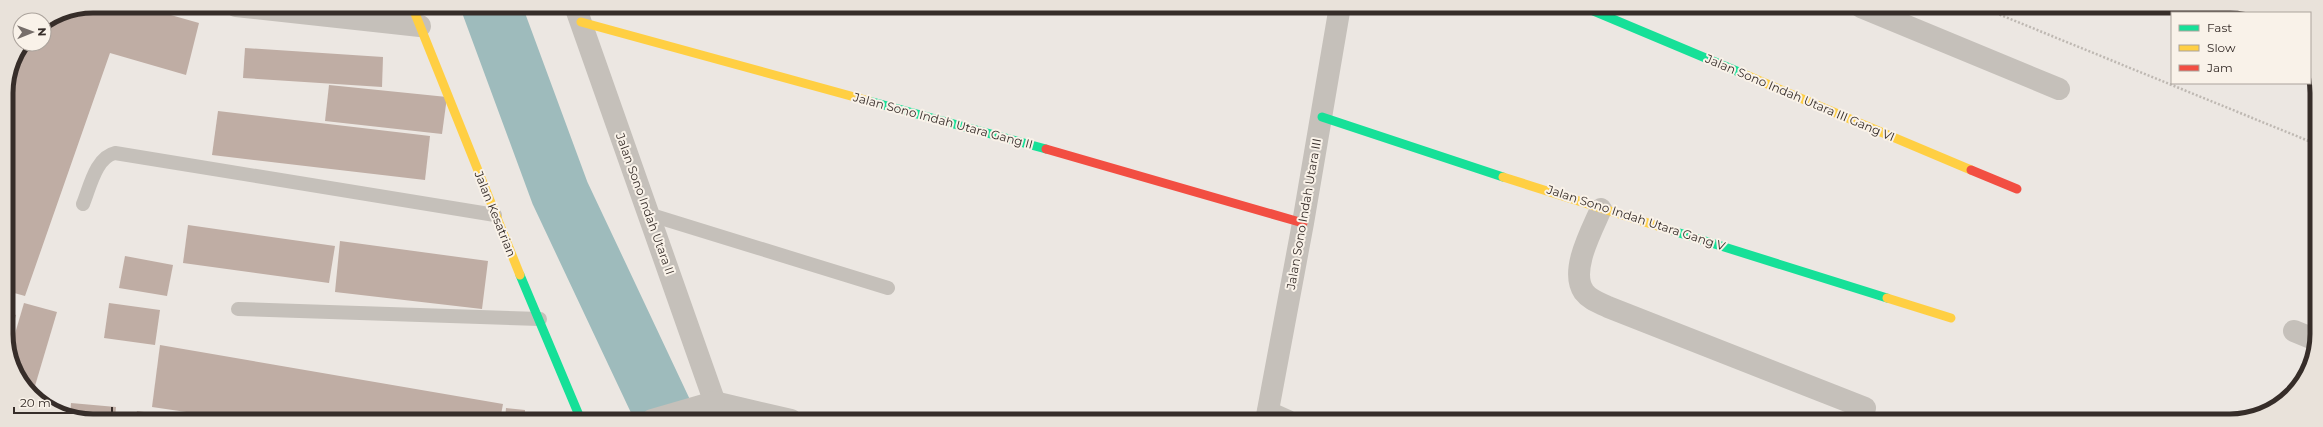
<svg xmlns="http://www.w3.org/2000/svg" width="2323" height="427" font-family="Montserrat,sans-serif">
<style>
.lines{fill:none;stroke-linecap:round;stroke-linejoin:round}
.river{stroke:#9ebbbc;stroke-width:59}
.building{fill:#bfada4}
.path{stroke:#beb8b2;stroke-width:2.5;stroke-dasharray:2 2;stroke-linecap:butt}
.lane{stroke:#c5c0ba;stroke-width:14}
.street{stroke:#c5c0ba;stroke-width:22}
.fast{stroke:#16e098;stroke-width:9}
.slow{stroke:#ffcf43;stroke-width:9}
.jam{stroke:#f24e42;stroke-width:9}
.labels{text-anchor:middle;stroke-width:4;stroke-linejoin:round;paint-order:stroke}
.street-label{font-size:12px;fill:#362d29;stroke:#f9f2e9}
.rim{fill:none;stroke:#362d29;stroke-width:5}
</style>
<rect width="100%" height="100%" fill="#ece7e2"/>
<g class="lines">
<!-- river -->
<path class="river" d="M 491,6 L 560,193 L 667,420"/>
</g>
<!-- building -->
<g class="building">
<path d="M 93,6 L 139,6 L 199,23 L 186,75 L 110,53 L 25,296 L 7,291 L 6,93 L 13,60 L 23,44 L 44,44 L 44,23 L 60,13 Z"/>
<path d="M 245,48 L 383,57 L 382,87 L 243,78 Z"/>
<path d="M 329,85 L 447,97 L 442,134 L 325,121 Z"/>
<path d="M 218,111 L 430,136 L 425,180 L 212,155 Z"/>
<path d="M 188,225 L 335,246 L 329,283 L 183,263 Z"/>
<path d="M 340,241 L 488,261 L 482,309 L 335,292 Z"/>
<path d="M 125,256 L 173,265 L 167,296 L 119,288 Z"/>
<path d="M 24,303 L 57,312 L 32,396 L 9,354 Z"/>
<path d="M 109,303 L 160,310 L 155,345 L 104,338 Z"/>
<path d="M 7,312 L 16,315 L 8,343 Z"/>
<path d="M 160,345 L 503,404 L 500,420 L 241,420 L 152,407 Z"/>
<path d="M 71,403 L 116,407 L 115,420 L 82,420 L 70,415 Z"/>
<path d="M 506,408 L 525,410 L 525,420 L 505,420 Z"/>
<path d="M 137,411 L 194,419 L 194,420 L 135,420 Z"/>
</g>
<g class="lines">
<!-- path -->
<path class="path" d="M 1981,7 L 2316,144"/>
<!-- lane -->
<g class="lane">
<path d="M 83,204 C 90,187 96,157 115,153 L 495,215"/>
<path d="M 648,214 L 888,288"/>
<path d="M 238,309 L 540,319"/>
</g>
<!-- street -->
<g class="street">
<path d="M 236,6 L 420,26"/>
<path d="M 575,6 L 721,420"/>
<path d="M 1861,7 L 2059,89"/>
<path d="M 1601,209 C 1592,230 1569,271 1584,292 C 1590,300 1600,303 1608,307 L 1865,408"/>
<path d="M 2294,331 L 2316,340"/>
<path d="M 714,402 L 791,420"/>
<path d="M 1268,412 L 1288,421"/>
<path d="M 652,420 L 714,402"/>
<path d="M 1266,421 L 1303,223 L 1340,6"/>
</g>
<!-- fast -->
<g class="fast">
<path d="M 1584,7 L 1746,75"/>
<path d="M 869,101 L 1046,149"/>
<path d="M 1322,117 L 1503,177"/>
<path d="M 1670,230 L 1887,298"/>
<path d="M 520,275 L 581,420"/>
</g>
<!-- slow -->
<g class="slow">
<path d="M 412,6 L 520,275"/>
<path d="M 581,22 L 869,101"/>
<path d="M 1746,75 L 1971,170"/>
<path d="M 1503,177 L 1670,230"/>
<path d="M 1887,298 L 1951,318"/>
</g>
<!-- jam -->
<g class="jam">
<path d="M 1046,149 L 1303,223"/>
<path d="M 1971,170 L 2017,189"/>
</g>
</g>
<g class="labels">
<!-- street labels -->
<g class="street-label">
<text transform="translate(1800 98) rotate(23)" y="4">Jalan Sono Indah Utara III Gang VI</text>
<text transform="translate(943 121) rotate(15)" y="4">Jalan Sono Indah Utara Gang II</text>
<text transform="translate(645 204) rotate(70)" y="4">Jalan Sono Indah Utara II</text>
<text transform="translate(495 214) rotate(68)" y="4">Jalan Kesatrian</text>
<text transform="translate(1304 214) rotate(-80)" y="4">Jalan Sono Indah Utara III</text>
<text transform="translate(1636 218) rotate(18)" y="4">Jalan Sono Indah Utara Gang V</text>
</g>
</g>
<!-- crop -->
<path d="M0 0H2323V427H0ZM93 13H2230A80 80 0 0 1 2310 93V334A80 80 0 0 1 2230 414H93A80 80 0 0 1 13 334V93A80 80 0 0 1 93 13Z" fill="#e9e2da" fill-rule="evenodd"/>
<path class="rim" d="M93 13H2230A80 80 0 0 1 2310 93V334A80 80 0 0 1 2230 414H93A80 80 0 0 1 13 334V93A80 80 0 0 1 93 13Z"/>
<!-- legend -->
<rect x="2171" y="12" width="140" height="72" fill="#f9f2e9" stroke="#aba39c"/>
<rect x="2179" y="25" width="20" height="6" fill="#16e098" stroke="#aba39c"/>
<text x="2207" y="32" font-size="12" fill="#362d29">Fast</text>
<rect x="2179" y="45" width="20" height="6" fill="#ffcf43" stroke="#aba39c"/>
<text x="2207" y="52" font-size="12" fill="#362d29">Slow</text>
<rect x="2179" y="65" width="20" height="6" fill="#f24e42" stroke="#aba39c"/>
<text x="2207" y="72" font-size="12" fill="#362d29">Jam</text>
<!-- north arrow -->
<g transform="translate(32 32) rotate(89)"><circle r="19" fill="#f9f2e9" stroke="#aba39c"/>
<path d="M0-3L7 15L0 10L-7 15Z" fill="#766e6a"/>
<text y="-6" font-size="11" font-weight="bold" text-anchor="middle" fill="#362d29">N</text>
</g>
<!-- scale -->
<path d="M14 407v6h98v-6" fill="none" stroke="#362d29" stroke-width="2"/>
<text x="20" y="407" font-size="12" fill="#362d29" stroke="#f9f2e9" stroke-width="3" paint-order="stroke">20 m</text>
</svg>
